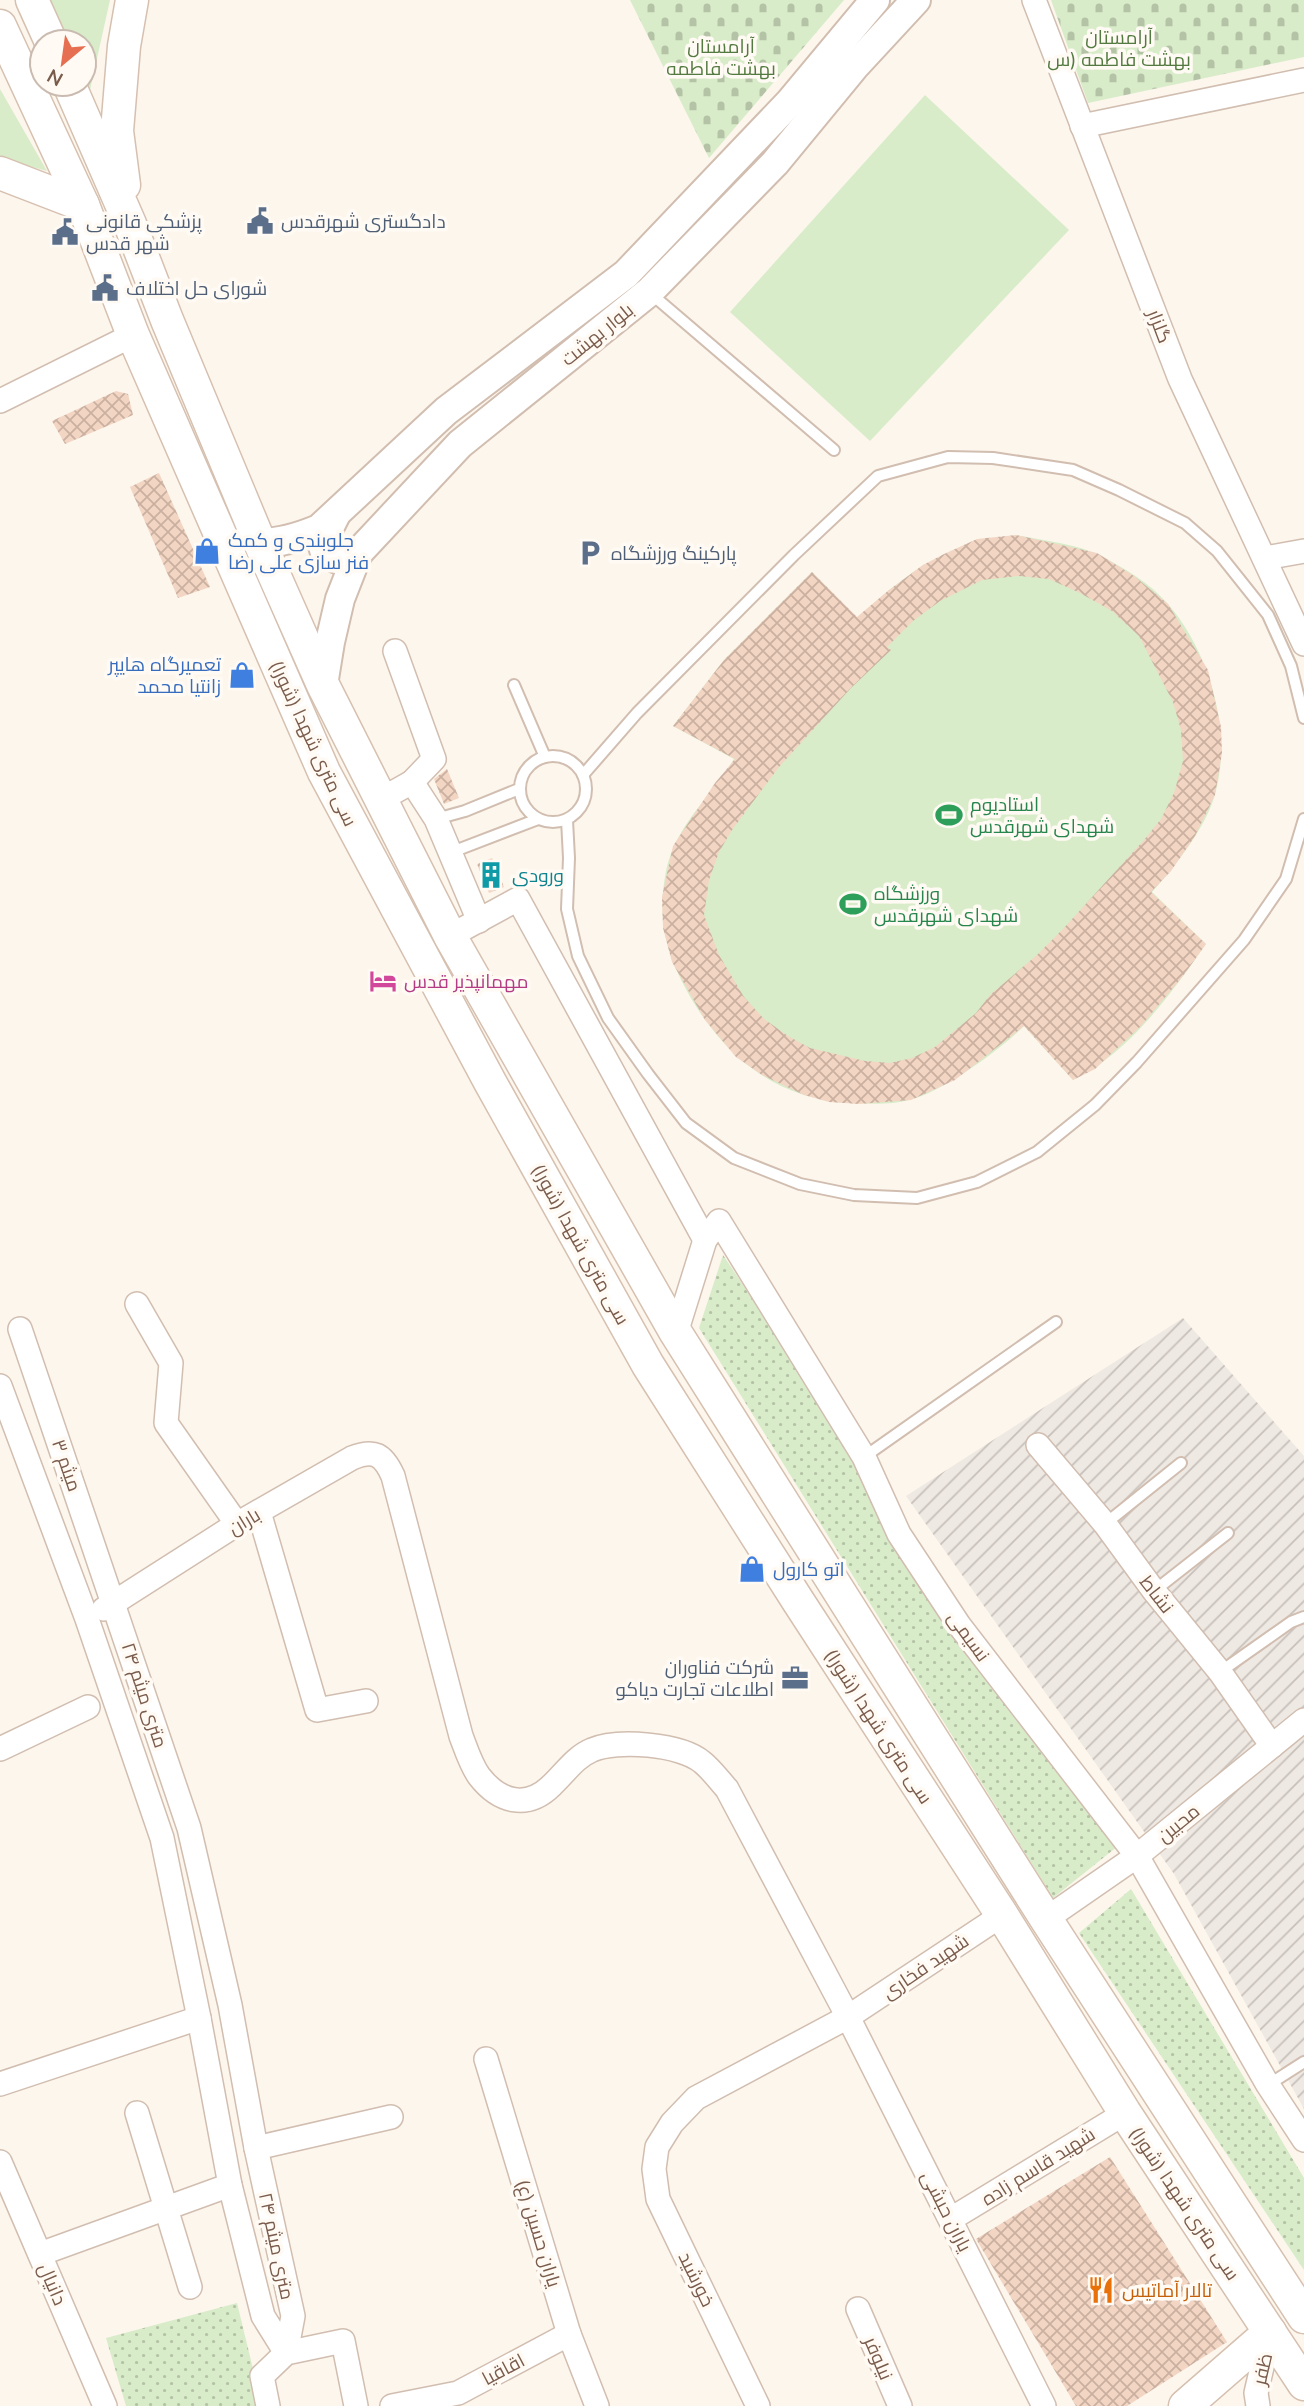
<svg xmlns="http://www.w3.org/2000/svg" width="1304" height="2406" font-family="Mulish,Cairo,sans-serif">
<style>
.industrial{fill:url(#industrial-furrows)}
.grass{fill:#d8ecc9}
.cemetery{fill:url(#cemetery-stones)}
.park{fill:url(#park-dots)}
.building{fill:url(#building-cross-hatch);fill-rule:evenodd}
.lines{fill:none;stroke-linecap:round;stroke-linejoin:round}
.service-casing{stroke:#d1beb0;stroke-width:14}
.minor-casing{stroke:#d1beb0;stroke-width:26}
.tertiary-casing{stroke:#d1beb0;stroke-width:32}
.secondary-casing{stroke:#d6c0b0;stroke-width:35}
.service{stroke:#fff;stroke-width:10}
.minor{stroke:#fff;stroke-width:23}
.tertiary{stroke:#fff;stroke-width:28}
.secondary{stroke:#fff;stroke-width:32}
.labels{text-anchor:middle;stroke-width:7;stroke-linejoin:round;paint-order:stroke}
.park-label{font-size:19px;fill:#537a41;stroke:#fffaf3}
.service-label{font-size:19px;fill:#4e5e75;stroke:#fffaf3;text-anchor:start}
.street-label{font-size:19px;fill:#7a5c4d;stroke:#fffaf3}
.shop-label{font-size:19px;fill:#366cbe;stroke:#fffaf3;text-anchor:start}
.leisure-label{font-size:19px;fill:#27864d;stroke:#fffaf3;text-anchor:start}
.culture-label{font-size:19px;fill:#0d838f;stroke:#fffaf3;text-anchor:start}
.hotel-label{font-size:19px;fill:#b23c85;stroke:#fffaf3;text-anchor:start}
.food-label{font-size:19px;fill:#c56008;stroke:#fffaf3;text-anchor:start}
</style>
<defs>
<pattern id="industrial-furrows" width="10" height="10" patternUnits="userSpaceOnUse" patternTransform="scale(1.75)"><rect width="10" height="10" fill="#efe9e4"/><path d="M-1 1l2-2M0 10L10 0M9 11l2-2" fill="none" stroke="#c7c0bb"/></pattern>
<pattern id="cemetery-stones" width="16" height="16" patternUnits="userSpaceOnUse" patternTransform="scale(1.75)"><rect width="16" height="16" fill="#d8ecc9"/><path d="M2 7V4a2 2 0 0 1 4 0v3zM10 15v-3a2 2 0 0 1 4 0v3z" fill="#b4c2a5"/></pattern>
<pattern id="park-dots" width="8" height="8" patternUnits="userSpaceOnUse" patternTransform="scale(1.75)"><rect width="8" height="8" fill="#d8ecc9"/><path d="M2 2h.1M6 6h.1" fill="none" stroke="#b4c2a5" stroke-width="1.8" stroke-linecap="round"/></pattern>
<pattern id="building-cross-hatch" width="8" height="8" patternUnits="userSpaceOnUse" patternTransform="scale(1.75)"><rect width="8" height="8" fill="#f3d5c3"/><path d="M0 0l8 8M0 8l8-8" fill="none" stroke="#cab0a1"/></pattern>
</defs>
<rect width="100%" height="100%" fill="#fdf6ec"/>
<!-- industrial -->
<path class="industrial" d="M 1183,1318 L 1304,1456 L 1304,2109 L 1174,1874 L 906,1496 Z"/>
<!-- grass -->
<g class="grass">
<path d="M 49,0 L 110,0 L 88,99 L 84,84 L 84,42 L 66,42 Z"/>
<path d="M 0,89 L 47,171 L 0,158 Z"/>
<path d="M 925,95 L 1069,230 L 870,441 L 730,312 Z"/>
<path d="M 1016,535 C 1041,540 1077,544 1099,555 C 1123,567 1151,584 1168,604 C 1210,653 1233,732 1215,794 C 1206,828 1175,866 1152,892 L 1206,944 C 1170,995 1130,1052 1073,1080 L 1024,1026 C 1000,1050 941,1093 909,1100 C 886,1106 859,1104 835,1100 C 825,1098 814,1098 804,1095 C 752,1079 714,1039 688,993 C 665,952 657,917 666,871 C 676,824 711,797 734,759 L 673,726 L 724,660 L 812,572 L 857,618 L 889,590 L 923,565 Z"/>
</g>
<!-- cemetery -->
<g class="cemetery">
<path d="M 630,0 L 844,0 L 709,158 Z"/>
<path d="M 1051,0 L 1304,0 L 1304,57 L 1088,103 Z"/>
</g>
<!-- park -->
<g class="park">
<path d="M 723,1255 L 1118,1846 L 1053,1898 L 699,1328 Z"/>
<path d="M 1131,1889 L 1304,2178 L 1304,2270 L 1079,1933 Z"/>
<path d="M 237,2303 L 262,2406 L 126,2406 L 106,2338 Z"/>
</g>
<!-- building -->
<g class="building">
<path d="M 116,391 L 128,394 L 133,415 L 65,444 L 52,421 Z"/>
<path d="M 159,473 L 210,587 L 178,598 L 130,487 Z"/>
<path d="M 1016,535 L 1097,553 L 1134,576 L 1168,604 L 1208,670 L 1221,727 L 1222,753 L 1215,795 L 1195,836 L 1171,871 L 1151,892 L 1206,944 L 1183,976 L 1141,1026 L 1095,1069 L 1073,1080 L 1024,1026 L 955,1080 L 911,1100 L 859,1104 L 829,1102 L 804,1095 L 762,1075 L 736,1057 L 705,1020 L 672,962 L 663,928 L 662,897 L 673,846 L 715,783 L 735,759 L 673,726 L 724,660 L 812,572 L 857,617 L 889,590 L 923,565 L 944,554 L 977,539 ZM 1019,576 L 1049,579 L 1080,593 L 1112,611 L 1139,636 L 1173,702 L 1181,730 L 1183,761 L 1174,793 L 1161,819 L 1144,840 L 1063,929 L 1037,955 L 990,995 L 976,1013 L 935,1047 L 912,1058 L 890,1063 L 865,1061 L 810,1048 L 788,1036 L 764,1019 L 744,997 L 719,955 L 704,915 L 709,880 L 719,852 L 732,830 L 779,767 L 851,688 L 891,650 L 887,647 L 913,621 L 940,601 L 982,580 Z"/>
<path d="M 447,769 L 459,798 L 444,804 L 434,779 Z"/>
<path d="M 492,858 L 504,887 L 489,893 L 477,864 Z"/>
<path d="M 1110,2157 L 1227,2342 L 1127,2406 L 1076,2406 L 976,2239 Z"/>
</g>
<g class="lines">
<defs>
<g id="service">
<path d="M 649,292 L 834,450"/>
<path d="M 514,685 L 545,757"/>
<circle cx="553" cy="789" r="33"/>
<path d="M 583,775 L 637,713 L 794,555 L 878,476 L 948,457 L 993,458 L 1073,470 L 1119,490 L 1185,523 L 1217,551 L 1268,615 L 1291,666 L 1304,718"/>
<path d="M 436,819 L 465,811 L 519,789"/>
<path d="M 567,820 L 569,858 L 567,909 L 578,956 L 608,1018 L 648,1074 L 686,1123 L 734,1158 L 800,1184 L 854,1195 L 917,1198 L 977,1182 L 1037,1152 L 1095,1105 L 1137,1062 L 1244,940 L 1286,879 L 1304,819"/>
<path d="M 452,852 L 538,819"/>
<path d="M 864,1457 L 1056,1322"/>
<path d="M 1105,1524 L 1181,1463"/>
<path d="M 1154,1591 L 1228,1533"/>
<path d="M 1220,1672 L 1291,1622 L 1304,1617"/>
<path d="M 1268,2085 L 1304,2062"/>
</g>
<g id="minor">
<path d="M 1034,0 L 1180,379 L 1304,644"/>
<path d="M 1082,126 L 1304,80"/>
<path d="M 0,401 L 133,335"/>
<path d="M 1265,558 L 1304,551"/>
<path d="M 412,782 L 436,819 L 479,921"/>
<path d="M 380,800 L 412,782 L 434,759 L 395,651"/>
<path d="M 450,936 L 518,899 L 705,1240"/>
<path d="M 137,1304 L 171,1363 L 166,1423 L 237,1524"/>
<path d="M 676,1333 L 705,1240 L 719,1221 L 864,1457 L 899,1534 L 959,1625 L 1137,1856 L 1268,2085 L 1304,2140"/>
<path d="M 0,1386 L 87,1619 L 162,1838 L 199,2018 L 230,2185 L 263,2316 L 286,2353 L 293,2316 L 256,2148 L 230,2005 L 189,1828 L 20,1329"/>
<path d="M 1038,1445 L 1105,1524 L 1154,1591 L 1220,1672 L 1272,1746"/>
<path d="M 259,1512 L 317,1710 L 366,1701"/>
<path d="M 104,1609 L 237,1524 L 352,1458 C 374,1449 383,1454 393,1476 L 461,1736 C 466,1749 471,1765 479,1776 C 499,1802 527,1810 552,1785 C 565,1773 575,1757 592,1750 C 617,1739 681,1744 702,1762 C 711,1769 719,1780 727,1789 L 848,2017 L 1044,2406"/>
<path d="M 0,1749 L 88,1707"/>
<path d="M 1046,1919 L 1137,1856 L 1304,1720"/>
<path d="M 486,2059 L 569,2334 L 597,2406"/>
<path d="M 0,2084 L 199,2018"/>
<path d="M 137,2113 L 190,2287"/>
<path d="M 256,2148 L 391,2117"/>
<path d="M 0,2162 L 105,2406"/>
<path d="M 951,2219 L 1125,2113"/>
<path d="M 40,2254 L 230,2185"/>
<path d="M 858,2309 L 900,2406"/>
<path d="M 268,2406 L 262,2376 L 286,2353 L 343,2341 L 356,2406"/>
<path d="M 392,2406 L 458,2393 L 569,2334"/>
<path d="M 758,2406 L 658,2199 L 654,2169 L 657,2147 L 672,2123 L 696,2098 L 848,2017 L 1002,1915"/>
<path d="M 1258,2406 L 1256,2393 L 1270,2332"/>
</g>
<g id="tertiary">
<path d="M 335,516 L 322,542 L 325,553 L 337,559 L 358,553"/>
<path d="M 260,543 C 281,543 300,537 319,529 L 446,411 L 626,274 L 790,102 L 875,0"/>
<path d="M 323,685 L 330,642 L 340,599 L 358,553 L 460,444 L 649,292 L 775,163 L 854,67 L 916,0"/>
</g>
<g id="secondary">
<path d="M 32,0 L 51,42"/>
<path d="M 0,26 L 83,205 L 133,335 L 324,772 L 490,1082 L 648,1365 L 798,1601 L 1002,1915 L 1125,2113 L 1304,2384"/>
<path d="M 69,84 L 130,224 L 167,320 L 260,543 L 323,685 L 450,936 L 676,1333 L 1046,1919 L 1304,2317"/>
<path d="M 0,173 L 83,205"/>
<path d="M 124,185 L 117,131 L 124,46 L 132,0"/>
<path d="M 1185,2406 L 1270,2332"/>
</g>
</defs>
<!-- service casing -->
<use href="#service" class="service-casing"/>
<!-- minor casing -->
<use href="#minor" class="minor-casing"/>
<!-- tertiary casing -->
<use href="#tertiary" class="tertiary-casing"/>
<!-- secondary casing -->
<use href="#secondary" class="secondary-casing"/>
<!-- service -->
<use href="#service" class="service"/>
<!-- minor -->
<use href="#minor" class="minor"/>
<!-- tertiary -->
<use href="#tertiary" class="tertiary"/>
<!-- secondary -->
<use href="#secondary" class="secondary"/>
</g>
<!-- icons -->
<defs>
<symbol id="civic-bare" viewBox="-9 -9 18 18"><path d="M-.6-6.5H3V-4.5H.6V-3L4-1V1h2V6H-6V1h2V-1L-.6-3ZM-1.2 2.5V6h2.4V2.5Z" fill="#5c6f8a" stroke="#fffaf3" stroke-width="2.5" paint-order="stroke"/></symbol>
<symbol id="shop-bare" viewBox="-9 -9 18 18"><path d="M-5-2.5h2.3a2.7 3.5 0 0 1 5.4 0H5L5.5 6h-11ZM-1.5-2.5h3a1.5 2.3 0 0 0-3 0Z" fill="#3f7fe0" stroke="#fffaf3" stroke-width="2.5" paint-order="stroke"/></symbol>
<symbol id="parking-bare" viewBox="-9 -9 18 18"><path d="M-3.5-5.5H1a3.5 3.5 0 0 1 0 7H-1V5.5H-3.5ZM-1-3.4V-.6H.8a1.4 1.4 0 0 0 0-2.8Z" fill="#5c6f8a" stroke="#fffaf3" stroke-width="2.5" paint-order="stroke"/></symbol>
<symbol id="stadium-bare" viewBox="-9 -9 18 18"><path d="M0-5a6.5 5 0 1 0 0 10a6.5 5 0 1 0 0-10ZM-3.5-1.8h7v3.6h-7Z" fill="#2e9e5b" stroke="#fffaf3" stroke-width="2.5" paint-order="stroke"/></symbol>
<symbol id="building-bare" viewBox="-9 -9 18 18"><path d="M-4-6H4V6H1V3H-1V6H-4ZM-2.5-4.3h1.7v1.8h-1.7ZM.8-4.3h1.7v1.8H.8ZM-2.5-1h1.7V.8h-1.7ZM.8-1h1.7V.8H.8Z" fill="#0f9aa8" stroke="#fffaf3" stroke-width="2.5" paint-order="stroke"/></symbol>
<symbol id="hotel-bare" viewBox="-9 -9 18 18"><path d="M-6-4.5h1.5V1H6V5H4.5V3h-9V5H-6ZM-4 0a1.8 1.8 0 1 1 3.6 0ZM.5 0V-2.5h3Q6-2.5 6 0Z" fill="#d1479c" stroke="#fffaf3" stroke-width="2.5" paint-order="stroke"/></symbol>
<symbol id="office-bare" viewBox="-9 -9 18 18"><path d="M-6-3h4V-5.5h4V-3h4V5H-6ZM-1-4.5V-3h2v-1.5ZM-6 0V1H6V0Z" fill="#5c6f8a" stroke="#fffaf3" stroke-width="2.5" paint-order="stroke"/></symbol>
<symbol id="restaurant-bare" viewBox="-9 -9 18 18"><path d="M-5-6h1v4h1v-4h1v4h1v-4h1v5L-1.5 .5V6h-2V.5L-5-1ZM5-6V6H3V1.5H1.5Q1.5-4 5-6Z" fill="#e8710a" stroke="#fffaf3" stroke-width="2.5" paint-order="stroke"/></symbol>
</defs>
<g fill-rule="evenodd">
<use href="#civic-bare" x="241" y="202" width="38" height="38"/>
<use href="#civic-bare" x="46" y="213" width="38" height="38"/>
<use href="#civic-bare" x="86" y="269" width="38" height="38"/>
<use href="#shop-bare" x="188" y="532" width="38" height="38"/>
<use href="#parking-bare" x="571" y="534" width="38" height="38"/>
<use href="#shop-bare" x="223" y="656" width="38" height="38"/>
<use href="#stadium-bare" x="930" y="796" width="38" height="38"/>
<use href="#building-bare" x="472" y="856" width="38" height="38"/>
<use href="#stadium-bare" x="834" y="885" width="38" height="38"/>
<use href="#hotel-bare" x="364" y="962" width="38" height="38"/>
<use href="#shop-bare" x="733" y="1550" width="38" height="38"/>
<use href="#office-bare" x="776" y="1659" width="38" height="38"/>
<use href="#restaurant-bare" x="1082" y="2271" width="38" height="38"/>
</g>
<g class="labels">
<!-- park labels -->
<g class="park-label">
<text x="1119" y="44">آرامستان<tspan x="1119" dy="22">بهشت فاطمه (س</tspan></text>
<text x="721" y="53">آرامستان<tspan x="721" dy="22">بهشت فاطمه</tspan></text>
</g>
<!-- service labels -->
<g class="service-label">
<text x="86" y="228">پزشکی قانونی<tspan x="86" dy="22">شهر قدس</tspan></text>
<text x="281" y="228">دادگستری شهرقدس</text>
<text x="126" y="295">شورای حل اختلاف</text>
<text x="611" y="560">پارکینگ ورزشگاه</text>
<text x="774" y="1674" text-anchor="end">شرکت فناوران<tspan x="774" dy="22">اطلاعات تجارت دیاکو</tspan></text>
</g>
<!-- street labels -->
<g class="street-label">
<text transform="translate(1160 326) rotate(69)" y="7">گلزار</text>
<text transform="translate(597 334) rotate(-39)" y="7">بلوار بهشت</text>
<text transform="translate(314 743) rotate(65)" y="7">سی متری شهدا (شورا)</text>
<text transform="translate(581 1244) rotate(61)" y="7">سی متری شهدا (شورا)</text>
<text transform="translate(67 1465) rotate(71)" y="7">میثم ۳</text>
<text transform="translate(244 1521) rotate(-31)" y="7">باران</text>
<text transform="translate(1157 1594) rotate(52)" y="7">نشاط</text>
<text transform="translate(969 1636) rotate(54)" y="7">نسیمی</text>
<text transform="translate(145 1695) rotate(72)" y="7">۲۴ متری میثم</text>
<text transform="translate(879 1726) rotate(57)" y="7">سی متری شهدا (شورا)</text>
<text transform="translate(1178 1823) rotate(-39)" y="7">محبین</text>
<text transform="translate(925 1966) rotate(-34)" y="7">شهید فخاری</text>
<text transform="translate(1038 2166) rotate(-32)" y="7">شهید قاسم زاده</text>
<text transform="translate(1185 2203) rotate(56)" y="7">سی متری شهدا (شورا)</text>
<text transform="translate(947 2211) rotate(63)" y="7">یاران حبشی</text>
<text transform="translate(539 2233) rotate(73)" y="7">یاران حسین (ع)</text>
<text transform="translate(277 2246) rotate(78)" y="7">۲۴ متری میثم</text>
<text transform="translate(697 2279) rotate(64)" y="7">خورشید</text>
<text transform="translate(53 2284) rotate(67)" y="7">دانیال</text>
<text transform="translate(879 2358) rotate(67)" y="7">نیلوفر</text>
<text transform="translate(503 2369) rotate(-28)" y="7">اقاقیا</text>
<text transform="translate(1262 2369) rotate(-77)" y="7">ظفر</text>
</g>
<!-- shop labels -->
<g class="shop-label">
<text x="228" y="547">جلوبندی و کمک<tspan x="228" dy="22">فنر سازی علی رضا</tspan></text>
<text x="221" y="671" text-anchor="end">تعمیرگاه هایپر<tspan x="221" dy="22">زانتیا محمد</tspan></text>
<text x="773" y="1576">اتو کارول</text>
</g>
<!-- leisure labels -->
<g class="leisure-label">
<text x="970" y="811">استادیوم<tspan x="970" dy="22">شهدای شهرقدس</tspan></text>
<text x="874" y="900">ورزشگاه<tspan x="874" dy="22">شهدای شهرقدس</tspan></text>
</g>
<!-- culture labels -->
<g class="culture-label">
<text x="512" y="882">ورودی</text>
</g>
<!-- hotel labels -->
<g class="hotel-label">
<text x="404" y="988">مهمانپذیر قدس</text>
</g>
<!-- food labels -->
<g class="food-label">
<text x="1122" y="2297">تالار آماتیس</text>
</g>
</g>
<!-- north arrow -->
<g transform="translate(63 63) rotate(209)"><circle r="33" fill="#fffaf3" stroke="#cabbb1" stroke-width="2"/>
<path d="M0-5L12 26L0 18L-12 26Z" fill="#e76f51"/>
<text y="-10" font-size="19" font-weight="bold" text-anchor="middle" fill="#7a5c4d">N</text>
</g>
</svg>
